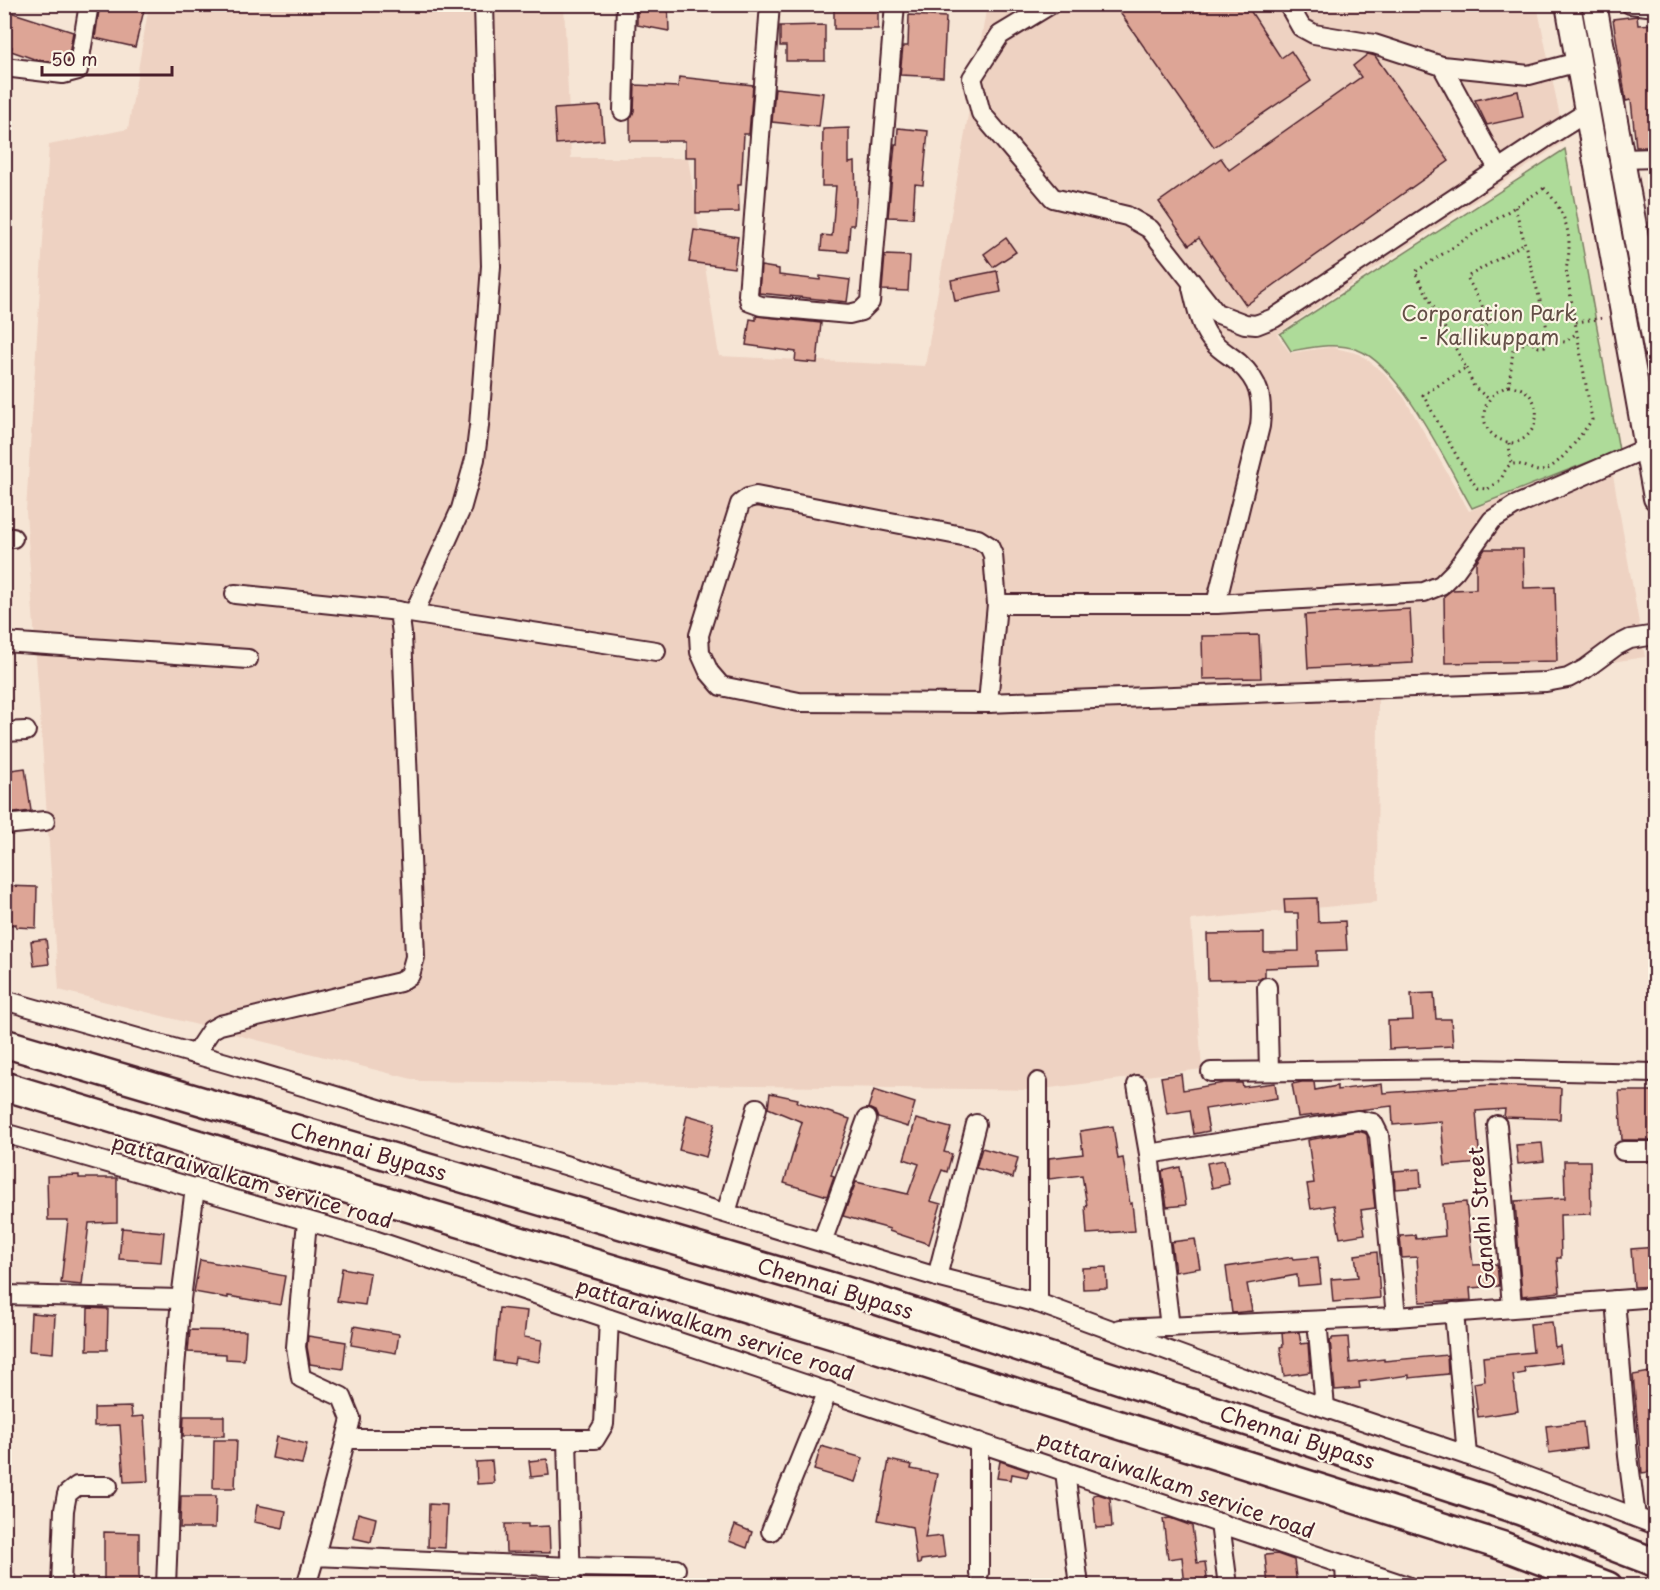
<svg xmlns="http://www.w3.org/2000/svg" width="1660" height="1590" font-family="'Playpen Sans',sans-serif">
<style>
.built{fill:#eed2c2}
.green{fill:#aedb99;stroke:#7c7d62;stroke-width:1.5}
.building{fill:#dda596;stroke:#4a1f2b;stroke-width:1.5}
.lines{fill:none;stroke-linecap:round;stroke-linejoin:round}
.minor-casing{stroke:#4a1f2b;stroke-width:22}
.major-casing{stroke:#4a1f2b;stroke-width:28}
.highway-casing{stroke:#4a1f2b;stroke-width:32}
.path{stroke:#4a1f2b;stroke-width:3;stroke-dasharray:1.5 4.5;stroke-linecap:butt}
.minor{stroke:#fcf5e5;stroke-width:18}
.major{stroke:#fcf5e5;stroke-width:24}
.highway{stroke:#fcf5e5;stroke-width:27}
.labels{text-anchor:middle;stroke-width:4.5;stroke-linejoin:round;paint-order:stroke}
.park-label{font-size:21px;fill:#634e46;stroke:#fcf5e5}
.street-label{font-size:21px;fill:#4a1f2b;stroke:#fcf5e5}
</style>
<rect width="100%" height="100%" fill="#f6e5d5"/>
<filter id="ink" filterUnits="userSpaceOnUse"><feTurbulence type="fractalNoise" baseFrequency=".0167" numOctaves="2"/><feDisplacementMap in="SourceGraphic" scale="12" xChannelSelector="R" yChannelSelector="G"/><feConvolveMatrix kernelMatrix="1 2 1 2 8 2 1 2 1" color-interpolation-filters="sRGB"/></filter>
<g filter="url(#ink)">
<!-- built -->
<path class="built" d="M 149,5 L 564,5 L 571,158 L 688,158 L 719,356 L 925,366 L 987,5 L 1537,5 L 1565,141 L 1277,334 L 1290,353 L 1331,347 L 1360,354 L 1384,373 L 1405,399 L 1469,511 L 1551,478 L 1610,458 L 1645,657 L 1378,697 L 1377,902 L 1191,920 L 1202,1069 L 1034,1090 L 420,1081 L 59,990 L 26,511 L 49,145 L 128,129 Z"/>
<!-- green -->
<path class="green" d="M 1565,149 L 1619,450 L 1472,508 C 1449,468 1400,365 1358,350 C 1335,342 1314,347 1291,351 L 1280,334 Z"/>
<!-- building -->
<g class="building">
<path d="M 100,4 L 128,9 L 128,6 L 144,10 L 135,47 L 95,38 Z"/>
<path d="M 637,4 L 668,4 L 669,31 L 637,25 Z"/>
<rect x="834" y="4" width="44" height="25"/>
<path d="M 1114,4 L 1246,4 L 1281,58 L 1291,51 L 1311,81 L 1214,147 Z"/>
<path d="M 4,10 L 73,32 L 68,61 L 62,63 L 37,60 L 11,51 L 12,47 L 4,43 Z"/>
<path d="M 909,15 L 946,17 L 943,77 L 900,75 L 903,46 L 908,46 Z"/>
<path d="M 1637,16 L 1638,25 L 1656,24 L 1656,147 L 1636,147 L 1631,100 L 1626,101 L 1613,19 Z"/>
<path d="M 825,25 L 825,61 L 786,61 L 786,46 L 780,46 L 780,26 Z"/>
<path d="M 1368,54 L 1375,56 L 1449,161 L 1246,305 L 1199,238 L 1189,245 L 1159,202 L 1221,158 L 1229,170 L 1361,77 L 1353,66 Z"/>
<path d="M 679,77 L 753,85 L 749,134 L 744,134 L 741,185 L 738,185 L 739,212 L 696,213 L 696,157 L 685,157 L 685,141 L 630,141 L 630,119 L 634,111 L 635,85 L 678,87 Z"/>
<path d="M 775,88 L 823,93 L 819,127 L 772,122 Z"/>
<path d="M 1518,91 L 1523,117 L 1487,125 L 1475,100 Z"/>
<path d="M 601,106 L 604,140 L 556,144 L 554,109 Z"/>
<path d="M 849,128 L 849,163 L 855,162 L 856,201 L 854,225 L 850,225 L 848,252 L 821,250 L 822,235 L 832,236 L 836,186 L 822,186 L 823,129 Z"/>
<path d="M 898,128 L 928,131 L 923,185 L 915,184 L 913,218 L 888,217 L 895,144 L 897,145 Z"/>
<path d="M 694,230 L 738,237 L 734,268 L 689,262 Z"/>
<path d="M 1006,238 L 1016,252 L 993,267 L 984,254 Z"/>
<path d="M 885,255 L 910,256 L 908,291 L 882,290 Z"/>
<path d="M 761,266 L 779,269 L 779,275 L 820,280 L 820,276 L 850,280 L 847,302 L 759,293 Z"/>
<path d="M 997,271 L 1001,292 L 955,301 L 951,280 Z"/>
<path d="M 756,316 L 821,323 L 817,363 L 795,361 L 796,352 L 746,345 L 750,319 L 756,320 Z"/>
<path d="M 1485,549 L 1523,549 L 1524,588 L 1555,587 L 1557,661 L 1445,663 L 1444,596 L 1452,590 L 1476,589 L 1476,562 Z"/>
<path d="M 1410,609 L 1413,663 L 1308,668 L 1305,615 Z"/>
<path d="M 1259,635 L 1261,678 L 1203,679 L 1202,636 Z"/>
<path d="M 25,768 L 31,811 L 6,814 L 4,771 Z"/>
<path d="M 4,886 L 37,887 L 36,928 L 16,927 L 16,924 L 4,926 Z"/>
<path d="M 1317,898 L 1318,922 L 1345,921 L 1347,950 L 1317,951 L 1317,966 L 1265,968 L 1265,976 L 1260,979 L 1208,980 L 1207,934 L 1264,933 L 1264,952 L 1299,951 L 1298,913 L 1285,913 L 1284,899 Z"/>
<path d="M 46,939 L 49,964 L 34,966 L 31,941 Z"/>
<path d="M 1434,993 L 1436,1019 L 1451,1019 L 1453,1046 L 1389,1049 L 1388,1021 L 1413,1020 L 1411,994 Z"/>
<path d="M 1181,1074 L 1183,1090 L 1224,1083 L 1242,1083 L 1243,1087 L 1275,1083 L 1277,1098 L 1205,1109 L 1209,1131 L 1194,1134 L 1190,1110 L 1167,1114 L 1161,1077 Z"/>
<path d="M 1302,1082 L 1314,1082 L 1315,1090 L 1337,1086 L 1337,1090 L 1382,1084 L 1383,1093 L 1491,1085 L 1561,1088 L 1560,1119 L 1504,1117 L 1505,1109 L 1476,1111 L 1480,1163 L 1445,1166 L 1441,1121 L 1393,1125 L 1392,1106 L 1298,1117 L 1292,1084 Z"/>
<path d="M 874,1090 L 915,1103 L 908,1127 L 878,1118 L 875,1111 L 868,1108 Z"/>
<path d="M 1619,1091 L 1656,1091 L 1656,1140 L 1622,1140 Z"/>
<path d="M 770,1093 L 798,1099 L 797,1102 L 850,1119 L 831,1175 L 834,1176 L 827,1196 L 784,1183 L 802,1122 L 768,1108 Z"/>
<path d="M 687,1115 L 715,1123 L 706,1157 L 679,1150 Z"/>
<path d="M 916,1119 L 951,1128 L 944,1152 L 952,1154 L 947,1172 L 942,1170 L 930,1201 L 941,1204 L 929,1244 L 889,1231 L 890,1229 L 843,1216 L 856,1182 L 908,1194 L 919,1164 L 904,1159 Z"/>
<path d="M 1113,1126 L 1118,1159 L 1123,1158 L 1130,1204 L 1132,1203 L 1135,1231 L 1087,1234 L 1085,1206 L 1087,1206 L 1082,1175 L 1049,1179 L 1049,1158 L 1083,1154 L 1080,1131 Z"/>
<path d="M 1358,1131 L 1365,1133 L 1367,1135 L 1375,1208 L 1361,1210 L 1365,1234 L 1340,1238 L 1334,1205 L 1311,1209 L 1307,1184 L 1314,1183 L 1308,1140 Z"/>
<path d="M 1542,1143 L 1544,1161 L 1518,1164 L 1516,1145 Z"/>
<path d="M 982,1148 L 1018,1158 L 1013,1178 L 976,1168 Z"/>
<path d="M 1224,1160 L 1229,1184 L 1212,1188 L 1207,1163 Z"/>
<path d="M 1564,1161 L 1590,1161 L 1591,1214 L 1560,1215 L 1561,1258 L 1557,1258 L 1560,1292 L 1522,1296 L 1515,1201 L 1565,1198 Z"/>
<path d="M 1180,1167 L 1186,1205 L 1167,1207 L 1162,1171 Z"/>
<path d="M 1420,1169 L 1421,1187 L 1395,1189 L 1394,1171 Z"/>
<path d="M 79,1175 L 79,1178 L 117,1178 L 117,1222 L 89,1223 L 82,1285 L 61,1283 L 68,1220 L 48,1220 L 47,1176 Z"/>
<path d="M 1466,1202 L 1473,1265 L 1497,1264 L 1499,1286 L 1470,1288 L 1471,1300 L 1420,1302 L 1417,1257 L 1402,1258 L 1400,1236 L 1415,1235 L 1416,1239 L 1445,1236 L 1443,1204 Z"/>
<path d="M 122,1228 L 164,1232 L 161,1262 L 119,1259 Z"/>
<path d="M 1195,1239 L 1200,1268 L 1175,1272 L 1171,1242 Z"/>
<path d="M 1656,1247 L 1656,1286 L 1634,1287 L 1631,1249 Z"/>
<path d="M 1377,1252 L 1380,1298 L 1333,1302 L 1331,1279 L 1358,1277 L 1355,1255 Z"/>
<path d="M 1292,1257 L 1293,1259 L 1318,1257 L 1321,1284 L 1298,1286 L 1297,1275 L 1247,1284 L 1252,1311 L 1232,1313 L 1226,1267 Z"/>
<path d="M 200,1260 L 285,1276 L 280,1305 L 228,1296 L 228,1298 L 194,1292 Z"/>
<path d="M 1106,1267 L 1107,1288 L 1083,1289 L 1082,1268 Z"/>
<path d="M 342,1268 L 370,1273 L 365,1305 L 337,1301 Z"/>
<path d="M 88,1308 L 108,1309 L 107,1350 L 87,1350 Z"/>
<path d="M 499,1308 L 527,1311 L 524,1337 L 542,1340 L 539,1362 L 515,1358 L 514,1364 L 494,1361 Z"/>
<path d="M 31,1313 L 55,1315 L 53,1353 L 29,1351 Z"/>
<path d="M 1552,1322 L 1555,1347 L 1560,1346 L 1562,1362 L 1524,1367 L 1525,1373 L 1513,1375 L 1518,1411 L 1478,1417 L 1474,1383 L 1485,1381 L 1483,1357 L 1533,1352 L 1530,1324 Z"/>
<path d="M 354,1326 L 399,1334 L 396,1353 L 351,1345 Z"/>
<path d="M 190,1330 L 246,1331 L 244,1360 L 226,1359 L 226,1354 L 188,1352 Z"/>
<path d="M 1299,1332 L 1301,1344 L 1308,1343 L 1310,1372 L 1284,1376 L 1280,1347 L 1283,1346 L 1282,1333 Z"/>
<path d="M 308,1336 L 346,1342 L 343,1369 L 310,1364 L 307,1347 Z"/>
<path d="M 1348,1337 L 1350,1363 L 1384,1359 L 1384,1361 L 1447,1355 L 1448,1374 L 1409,1378 L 1409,1375 L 1359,1382 L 1360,1388 L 1335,1390 L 1330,1340 L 1332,1340 L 1332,1338 Z"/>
<path d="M 1656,1371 L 1656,1386 L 1651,1386 L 1656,1422 L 1656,1471 L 1642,1473 L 1633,1375 Z"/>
<path d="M 131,1407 L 132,1417 L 144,1416 L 148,1481 L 124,1482 L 120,1425 L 94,1426 L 94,1408 Z"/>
<path d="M 184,1416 L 224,1416 L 224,1436 L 183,1436 Z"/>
<path d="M 1583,1422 L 1586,1448 L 1549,1453 L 1546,1426 Z"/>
<path d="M 276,1437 L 307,1444 L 302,1464 L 272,1458 Z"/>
<path d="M 214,1440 L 237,1440 L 235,1488 L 213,1488 Z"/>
<path d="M 821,1446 L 863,1458 L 855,1482 L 814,1470 Z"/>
<path d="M 547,1459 L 549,1475 L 531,1477 L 529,1461 Z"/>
<path d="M 889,1460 L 912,1465 L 911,1469 L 937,1474 L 925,1538 L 942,1536 L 945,1557 L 921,1560 L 920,1564 L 917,1564 L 912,1527 L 878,1520 Z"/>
<path d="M 492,1461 L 494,1483 L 477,1484 L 476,1462 Z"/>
<path d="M 1000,1461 L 1029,1471 L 1027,1477 L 1012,1474 L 1011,1480 L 997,1478 Z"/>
<path d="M 1098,1494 L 1110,1498 L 1112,1527 L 1096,1528 L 1093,1495 Z"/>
<path d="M 181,1496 L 216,1496 L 215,1528 L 180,1528 Z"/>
<path d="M 429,1504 L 447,1505 L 445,1548 L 428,1547 Z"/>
<path d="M 257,1505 L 286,1511 L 283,1528 L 254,1522 Z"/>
<path d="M 358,1513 L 376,1518 L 371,1542 L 353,1538 Z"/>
<path d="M 1170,1518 L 1192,1526 L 1197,1563 L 1205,1562 L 1208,1586 L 1185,1586 L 1182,1557 L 1168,1559 L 1163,1519 Z"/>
<path d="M 505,1524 L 528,1524 L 528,1527 L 549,1526 L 550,1553 L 506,1552 Z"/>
<path d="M 735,1525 L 752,1532 L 747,1548 L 729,1541 Z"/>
<path d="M 104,1532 L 139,1533 L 139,1586 L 104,1586 Z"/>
<path d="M 1277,1554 L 1294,1560 L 1297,1586 L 1268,1586 L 1265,1555 Z"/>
</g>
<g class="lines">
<defs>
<g id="minor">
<path d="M 770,4 L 748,295 L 750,302 L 761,306 L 849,314 L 861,311 L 870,302 L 895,4"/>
<path d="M 1051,4 L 1000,35 L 972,78 L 981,113 L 1053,198 L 1127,216 L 1150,229 L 1216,313 L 1245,324 L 1256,325 L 1274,318 L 1544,139 L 1587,112"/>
<path d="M 1288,4 L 1301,27 L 1314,34 L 1374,44 L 1442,66 L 1529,75 L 1578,62"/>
<path d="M 1630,4 L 1656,7"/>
<path d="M 1442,66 L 1498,169"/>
<path d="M 4,67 L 63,74 L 78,70 L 89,4"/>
<path d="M 623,111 L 626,4"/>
<path d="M 1622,159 L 1656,158"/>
<path d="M 1192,288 C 1197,307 1200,329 1214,343 C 1221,351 1231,356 1239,363 C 1260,382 1263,399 1260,426 L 1216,604"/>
<path d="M 4,538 L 13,538"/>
<path d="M 997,604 L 993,555 L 989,546 L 978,539 L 756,496 L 748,498 L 740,504 L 699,635 L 700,652 L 709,672 L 721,686 L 799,702 L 988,703 L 1546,682 L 1568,678 L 1585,669 L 1616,646 L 1630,639 L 1656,635"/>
<path d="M 403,612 L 656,651"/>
<path d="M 414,613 L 461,509 L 475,459 L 479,426 L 491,266 L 484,4"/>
<path d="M 4,642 L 248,659"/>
<path d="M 988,703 L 997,604 L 1216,604 L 1424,592 L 1441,585 L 1455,571 L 1492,520 L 1514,506 L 1647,448"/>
<path d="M 4,732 L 26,731"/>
<path d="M 4,825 L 45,821"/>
<path d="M 1267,987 L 1269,1071"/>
<path d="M 4,1000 L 226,1063 L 937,1277 L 1038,1303 L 1314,1404 L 1493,1464 L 1656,1525"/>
<path d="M 195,1054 L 211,1030 L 220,1025 L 400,982 L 410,975 L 415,957 L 402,634 L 399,611 L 235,594"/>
<path d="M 1211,1072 L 1470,1069 L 1656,1073"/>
<path d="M 1038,1082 L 1038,1303"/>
<path d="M 1137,1085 L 1149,1154"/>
<path d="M 1497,1125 L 1512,1306"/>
<path d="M 4,1133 L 374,1240 L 1407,1586"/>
<path d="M 1623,1151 L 1656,1151"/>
<path d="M 726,1213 L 757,1108"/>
<path d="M 307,1221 L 296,1347 L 301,1378 L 342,1397 L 351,1419 L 315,1556"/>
<path d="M 822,1242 L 867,1119"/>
<path d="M 937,1277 L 976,1124"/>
<path d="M 4,1295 L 181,1299"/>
<path d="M 1615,1300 L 1628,1456 L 1636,1517"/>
<path d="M 1454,1312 L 1467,1455"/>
<path d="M 1317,1321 L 1325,1407"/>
<path d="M 1170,1327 L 1149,1154 L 1358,1120 L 1373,1123 L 1379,1135 L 1396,1317"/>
<path d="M 1120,1329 L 1396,1317 L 1656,1297"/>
<path d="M 346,1439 L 567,1439"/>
<path d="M 979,1442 L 979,1573"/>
<path d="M 1065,1471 L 1079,1586"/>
<path d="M 1220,1523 L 1228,1586"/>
<path d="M 771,1531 L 828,1391"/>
<path d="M 1345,1565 L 1346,1586"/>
<path d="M 61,1586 L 64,1510 L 67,1494 L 77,1486 L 108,1486"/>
<path d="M 166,1586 L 174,1379 L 181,1299 L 195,1188"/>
<path d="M 306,1586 L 315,1556 L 571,1567 L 676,1569"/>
<path d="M 571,1586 L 567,1439 L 595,1439 L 604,1424 L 609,1319"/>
</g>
<g id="major">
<path d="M 1568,4 L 1656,498"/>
<path d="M 1594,4 L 1656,348"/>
</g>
<g id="highway">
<path d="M 4,1043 L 873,1299 L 1521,1511 L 1656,1563"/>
<path d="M 4,1086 L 856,1342 L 1503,1546 L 1608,1586"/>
</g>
</defs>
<!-- minor casing -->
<use href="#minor" class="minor-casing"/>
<!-- major casing -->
<use href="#major" class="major-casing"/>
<!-- highway casing -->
<use href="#highway" class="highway-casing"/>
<!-- path -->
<g class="path">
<path d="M 1544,188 C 1566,211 1574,238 1566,269 L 1592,420 C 1581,434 1556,473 1538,471 C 1529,469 1518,461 1510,465 C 1504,469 1504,476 1499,481 C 1497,484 1491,486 1488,489 L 1477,488 L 1459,460 L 1423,395 L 1466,368 L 1415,272 Z"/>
<path d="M 1515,207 L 1545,319"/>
<path d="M 1573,311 L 1560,309 L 1545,319 L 1549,339 L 1565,342 L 1577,333"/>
<path d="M 1576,322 L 1604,318"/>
<path d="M 1455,344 L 1491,323 L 1467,277 L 1525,243"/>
<path d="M 1466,368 L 1474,387 L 1489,399"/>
<path d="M 1509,386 C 1473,398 1477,440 1514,443 C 1546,434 1543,387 1509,386 L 1513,350 L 1528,341 L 1539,347 L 1545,346 L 1549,339"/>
<path d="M 1509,443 L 1511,465"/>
</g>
<!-- minor -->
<use href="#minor" class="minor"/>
<!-- major -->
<use href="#major" class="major"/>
<!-- highway -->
<use href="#highway" class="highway"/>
</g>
</g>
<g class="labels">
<!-- park labels -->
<g class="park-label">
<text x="1489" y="321">Corporation Park<tspan x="1489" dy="24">- Kallikuppam</tspan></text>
</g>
<!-- street labels -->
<g class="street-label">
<text transform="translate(368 1152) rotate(16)" y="7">Chennai Bypass</text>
<text transform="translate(252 1182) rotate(16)" y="7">pattaraiwalkam service road</text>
<text transform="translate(1482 1218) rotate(-95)" y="7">Gandhi Street</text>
<text transform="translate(835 1289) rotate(17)" y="7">Chennai Bypass</text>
<text transform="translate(715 1330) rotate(18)" y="7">pattaraiwalkam service road</text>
<text transform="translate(1297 1438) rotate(18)" y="7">Chennai Bypass</text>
<text transform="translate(1176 1485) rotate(19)" y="7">pattaraiwalkam service road</text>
</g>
</g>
<!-- margin -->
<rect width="1660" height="1590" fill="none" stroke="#fcf5e5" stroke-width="24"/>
<rect x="12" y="12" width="1636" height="1566" fill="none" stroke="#4a1f2b" stroke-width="2" filter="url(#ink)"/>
<!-- scale -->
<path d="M42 66v9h130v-9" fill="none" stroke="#4a1f2b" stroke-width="3"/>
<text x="51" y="66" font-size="18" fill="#4a1f2b" stroke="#fcf5e5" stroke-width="4.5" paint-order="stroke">50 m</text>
</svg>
